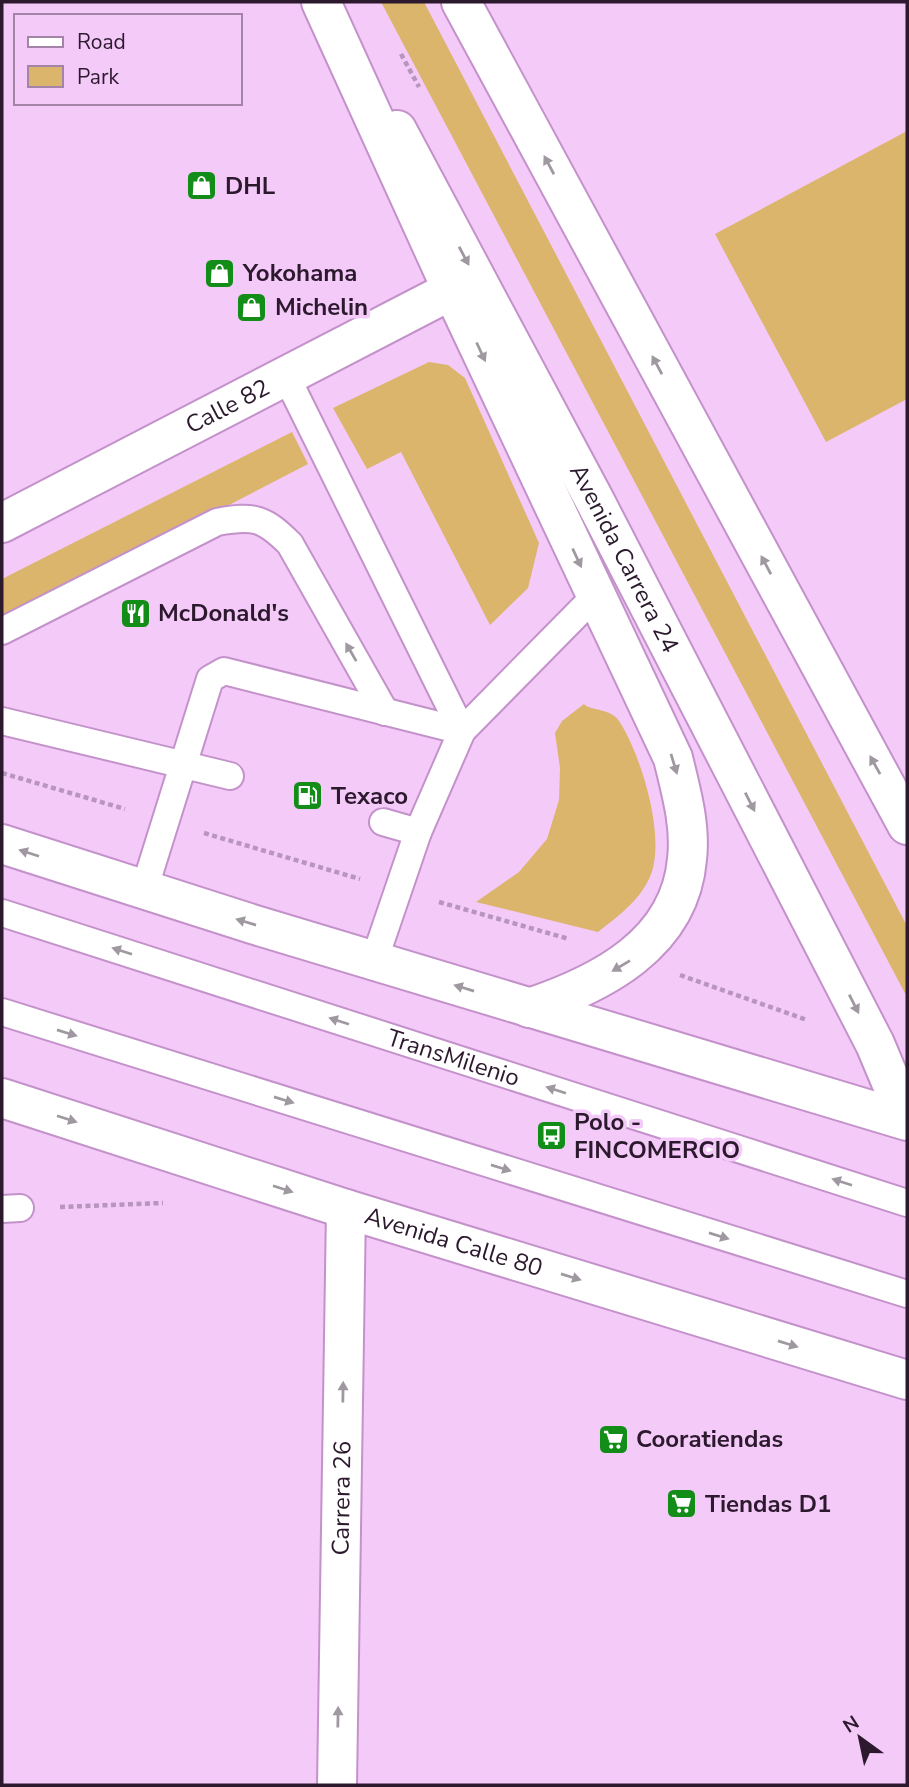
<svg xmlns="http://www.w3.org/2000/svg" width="909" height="1787" font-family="'Nunito Sans',sans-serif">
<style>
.green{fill:#dbb56b}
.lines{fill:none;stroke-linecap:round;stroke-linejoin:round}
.lane-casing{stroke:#c492ca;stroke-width:30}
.street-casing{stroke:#c492ca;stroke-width:42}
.secondary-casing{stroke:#c492ca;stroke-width:42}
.highway-casing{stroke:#c492ca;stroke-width:42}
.path{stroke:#b895bc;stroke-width:4.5;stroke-dasharray:5 3.5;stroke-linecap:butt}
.lane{stroke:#fff;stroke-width:26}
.street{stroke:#fff;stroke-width:38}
.secondary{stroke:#fff;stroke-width:38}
.highway{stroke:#fff;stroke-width:38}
.oneway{fill:#a098a1}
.labels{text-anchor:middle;stroke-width:7;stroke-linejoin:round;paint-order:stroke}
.poi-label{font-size:24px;font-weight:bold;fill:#2c192e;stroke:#f4caf9;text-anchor:start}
.street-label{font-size:24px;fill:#2c192e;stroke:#f4caf9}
</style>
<rect width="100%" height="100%" fill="#f4caf9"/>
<!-- green -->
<g class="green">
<path d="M 381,2 L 424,2 L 907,926 L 907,997 Z"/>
<path d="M 907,131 L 907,399 L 826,442 L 715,234 Z"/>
<path d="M 429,362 L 448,365 L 465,378 L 539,543 L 528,588 L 490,625 L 401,452 L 367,469 L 333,408 Z"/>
<path d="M 292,432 L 308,464 L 2,623 L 2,579 Z"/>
<path d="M 584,704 C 590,711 611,708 619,721 C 641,754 668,841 649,879 C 638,902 617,917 598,932 L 476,902 L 519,872 L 547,839 L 559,800 L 560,768 L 555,733 L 562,721 Z"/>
</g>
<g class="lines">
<defs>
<g id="lane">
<path d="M 286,376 L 462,731"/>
<path d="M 2,631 L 217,522 C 254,515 264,518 290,544 L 385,712"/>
<path d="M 2,721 L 230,776"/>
<path d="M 383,822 L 418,832"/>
<path d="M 144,890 L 210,679 L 224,671 L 462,731"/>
<path id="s1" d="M 2,913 L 907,1203"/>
<path d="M 374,961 L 418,832 L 462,731 L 595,596"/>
<path d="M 2,1012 L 907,1294"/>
<path d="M 2,1209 L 20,1208"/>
</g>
<g id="street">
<path id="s2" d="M 2,523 L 452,290"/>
<path id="s3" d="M 337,1785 L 346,1209"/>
</g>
<g id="secondary">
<path d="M 461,2 L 907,825"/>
<path id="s4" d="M 397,130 L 595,501 L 875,1044 L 907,1120"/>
</g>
<g id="highway">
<path d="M 321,2 L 452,290 L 673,758 C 681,791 691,826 687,859 C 680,944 601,984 529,1008"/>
<path d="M 2,844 L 252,924 L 907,1121"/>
<path id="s5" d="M 2,1098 L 346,1209 L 907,1380"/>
</g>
</defs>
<!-- lane casing -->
<use href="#lane" class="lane-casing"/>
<!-- street casing -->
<use href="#street" class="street-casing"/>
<!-- secondary casing -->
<use href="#secondary" class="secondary-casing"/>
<!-- highway casing -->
<use href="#highway" class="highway-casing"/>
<!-- path -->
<g class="path">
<path d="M 401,54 L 419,87"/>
<path d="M 2,773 L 125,809"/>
<path d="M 204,833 L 360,879"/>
<path d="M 439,902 L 569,939"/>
<path d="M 680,975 L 807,1020"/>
<path d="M 60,1207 L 163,1203"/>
</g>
<!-- lane -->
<use href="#lane" class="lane"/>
<!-- street -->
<use href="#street" class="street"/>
<!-- secondary -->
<use href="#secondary" class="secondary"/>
<!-- highway -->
<use href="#highway" class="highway"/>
</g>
<!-- one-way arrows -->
<defs><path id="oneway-solid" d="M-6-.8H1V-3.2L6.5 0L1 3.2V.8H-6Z" transform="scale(1.75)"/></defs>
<g class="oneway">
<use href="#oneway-solid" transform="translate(549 165) rotate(-118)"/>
<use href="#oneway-solid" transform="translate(464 256) rotate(62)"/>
<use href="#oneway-solid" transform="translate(481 352) rotate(65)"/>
<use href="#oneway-solid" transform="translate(657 365) rotate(-118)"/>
<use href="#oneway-solid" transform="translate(577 558) rotate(65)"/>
<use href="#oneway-solid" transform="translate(766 565) rotate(-118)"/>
<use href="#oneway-solid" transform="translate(351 652) rotate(-120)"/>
<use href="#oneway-solid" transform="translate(674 764) rotate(73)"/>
<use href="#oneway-solid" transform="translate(875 765) rotate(-119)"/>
<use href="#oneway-solid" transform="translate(750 802) rotate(63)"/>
<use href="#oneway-solid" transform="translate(29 853) rotate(-162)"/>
<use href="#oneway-solid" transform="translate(246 922) rotate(-163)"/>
<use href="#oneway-solid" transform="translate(122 951) rotate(-162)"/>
<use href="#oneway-solid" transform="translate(621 966) rotate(149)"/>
<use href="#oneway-solid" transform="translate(464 988) rotate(-163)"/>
<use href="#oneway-solid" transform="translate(854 1004) rotate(63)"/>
<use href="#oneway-solid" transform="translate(339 1021) rotate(-162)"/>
<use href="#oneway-solid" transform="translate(67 1033) rotate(17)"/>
<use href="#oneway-solid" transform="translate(556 1090) rotate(-162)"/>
<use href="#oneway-solid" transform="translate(284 1100) rotate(17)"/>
<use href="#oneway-solid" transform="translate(67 1119) rotate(18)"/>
<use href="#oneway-solid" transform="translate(501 1168) rotate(17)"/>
<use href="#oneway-solid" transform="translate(842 1182) rotate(-162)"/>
<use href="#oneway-solid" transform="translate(283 1189) rotate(18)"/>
<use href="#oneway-solid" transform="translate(719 1236) rotate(17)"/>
<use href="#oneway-solid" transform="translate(571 1277) rotate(17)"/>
<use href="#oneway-solid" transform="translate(788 1344) rotate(17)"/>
<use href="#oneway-solid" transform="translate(343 1392) rotate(-89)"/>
<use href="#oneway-solid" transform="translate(338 1717) rotate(-89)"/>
</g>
<!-- icons -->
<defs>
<symbol id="shop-square" viewBox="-11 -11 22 22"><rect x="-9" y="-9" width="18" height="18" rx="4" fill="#128d18" stroke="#f4caf9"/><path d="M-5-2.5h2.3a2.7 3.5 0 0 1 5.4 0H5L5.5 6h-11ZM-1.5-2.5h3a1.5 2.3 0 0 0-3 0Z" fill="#fff"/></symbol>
<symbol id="restaurant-square" viewBox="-11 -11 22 22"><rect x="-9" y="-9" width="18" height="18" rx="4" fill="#128d18" stroke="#f4caf9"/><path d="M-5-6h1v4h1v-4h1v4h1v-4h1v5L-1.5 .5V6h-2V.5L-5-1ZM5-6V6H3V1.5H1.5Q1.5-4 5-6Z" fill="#fff"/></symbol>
<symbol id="fuel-square" viewBox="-11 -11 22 22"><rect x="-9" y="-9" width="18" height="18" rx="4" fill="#128d18" stroke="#f4caf9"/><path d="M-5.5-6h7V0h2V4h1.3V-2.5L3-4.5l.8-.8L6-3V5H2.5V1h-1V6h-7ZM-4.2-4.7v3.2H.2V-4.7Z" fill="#fff"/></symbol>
<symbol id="bus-square" viewBox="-11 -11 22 22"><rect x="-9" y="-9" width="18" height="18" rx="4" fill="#128d18" stroke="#f4caf9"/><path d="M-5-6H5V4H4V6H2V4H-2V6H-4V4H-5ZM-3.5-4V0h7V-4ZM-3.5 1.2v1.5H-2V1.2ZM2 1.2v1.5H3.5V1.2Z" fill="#fff"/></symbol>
<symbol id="supermarket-square" viewBox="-11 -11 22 22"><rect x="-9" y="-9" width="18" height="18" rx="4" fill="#128d18" stroke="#f4caf9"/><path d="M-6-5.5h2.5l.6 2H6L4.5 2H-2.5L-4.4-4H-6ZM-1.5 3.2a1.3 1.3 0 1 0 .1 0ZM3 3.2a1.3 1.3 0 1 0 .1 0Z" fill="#fff"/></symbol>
</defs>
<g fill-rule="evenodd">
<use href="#shop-square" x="184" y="168" width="35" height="35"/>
<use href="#shop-square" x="202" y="256" width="35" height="35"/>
<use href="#shop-square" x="234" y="290" width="35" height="35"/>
<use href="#restaurant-square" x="118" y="596" width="35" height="35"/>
<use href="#fuel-square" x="290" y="778" width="35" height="35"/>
<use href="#bus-square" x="534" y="1118" width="35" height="35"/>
<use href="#supermarket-square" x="596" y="1422" width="35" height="35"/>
<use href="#supermarket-square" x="664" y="1486" width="35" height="35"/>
</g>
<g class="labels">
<!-- poi labels -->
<g class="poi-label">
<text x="225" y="194">DHL</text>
<text x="243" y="281">Yokohama</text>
<text x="275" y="315">Michelin</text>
<text x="158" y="621">McDonald's</text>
<text x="331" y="804">Texaco</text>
<text x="574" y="1130">Polo -<tspan x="574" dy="28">FINCOMERCIO</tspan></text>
<text x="636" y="1447">Cooratiendas</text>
<text x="705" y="1512">Tiendas D1</text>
</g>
<!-- street labels -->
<g class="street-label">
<text dy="8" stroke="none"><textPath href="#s2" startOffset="254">Calle 82</textPath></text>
<text dy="8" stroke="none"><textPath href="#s4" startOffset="485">Avenida Carrera 24</textPath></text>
<text dy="8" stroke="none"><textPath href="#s1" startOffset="474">TransMilenio</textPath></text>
<text dy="8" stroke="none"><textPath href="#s5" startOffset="474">Avenida Calle 80</textPath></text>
<text dy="8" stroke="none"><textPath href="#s3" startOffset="287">Carrera 26</textPath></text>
</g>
</g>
<!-- border -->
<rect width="909" height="1787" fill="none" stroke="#2c192e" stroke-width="7"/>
<!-- legend -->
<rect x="14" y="14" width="228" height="91" fill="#f4caf9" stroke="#a483a8" stroke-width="2"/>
<rect x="28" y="37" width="35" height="10" fill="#ffffff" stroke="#a483a8" stroke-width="2"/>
<text x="77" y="49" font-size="21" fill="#2c192e">Road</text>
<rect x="28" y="66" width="35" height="21" fill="#dbb56b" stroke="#a483a8" stroke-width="2"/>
<text x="77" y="84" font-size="21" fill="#2c192e">Park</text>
<!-- north arrow -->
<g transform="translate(860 1738) rotate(327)" stroke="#f4caf9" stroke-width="5" paint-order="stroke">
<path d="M0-5L12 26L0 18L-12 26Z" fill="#2c192e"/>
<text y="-10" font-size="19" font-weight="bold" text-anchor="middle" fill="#2c192e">N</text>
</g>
</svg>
